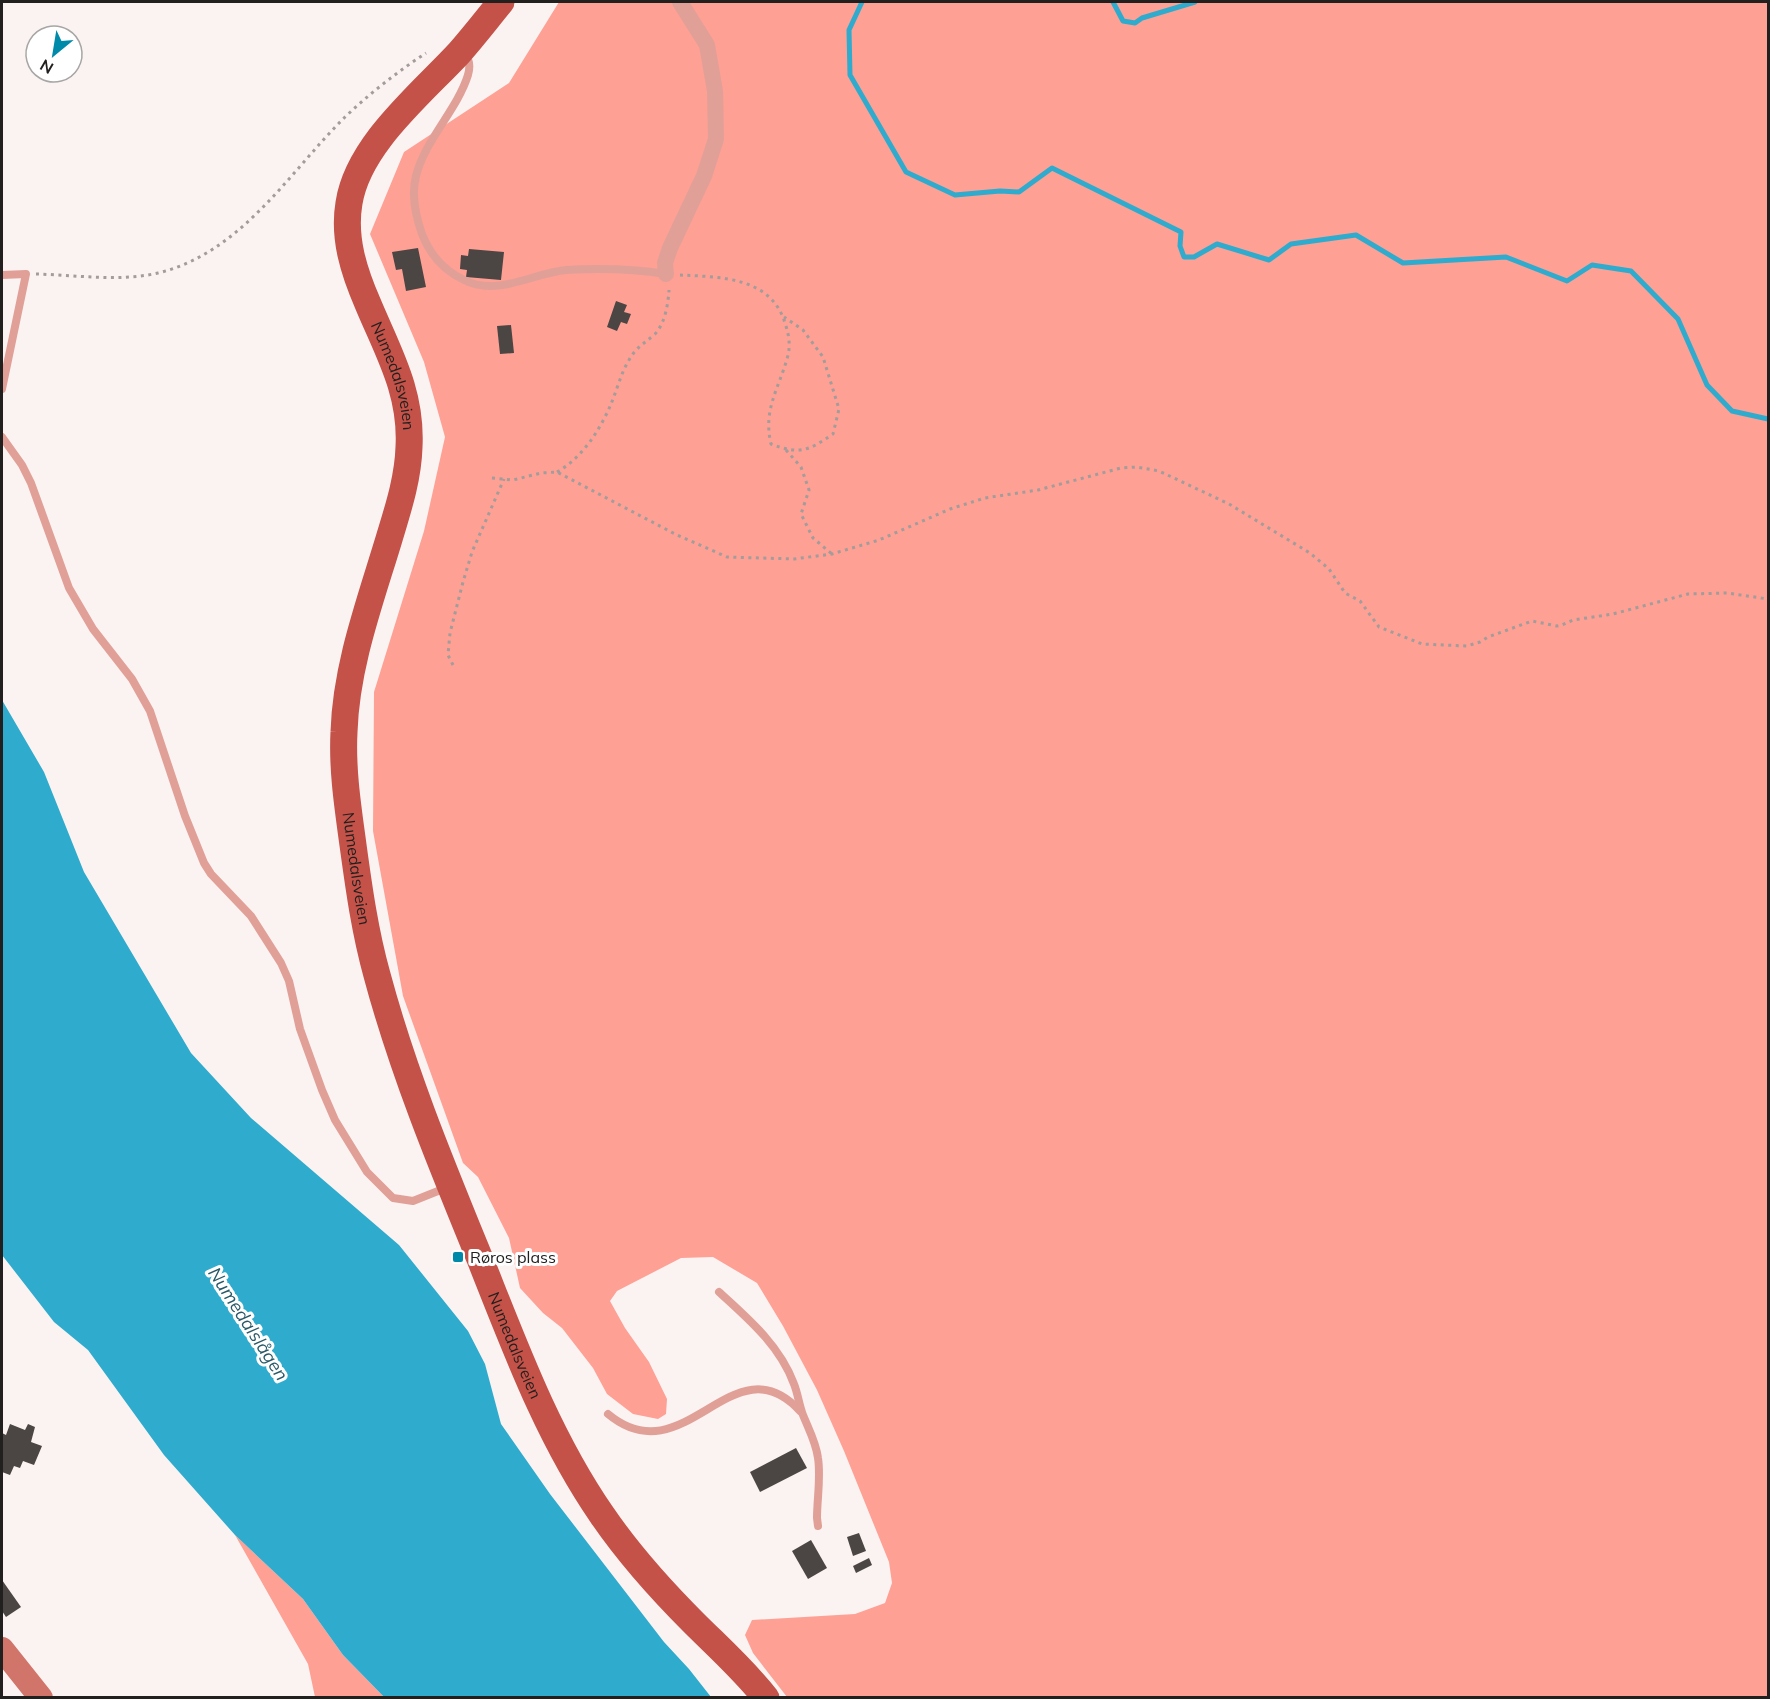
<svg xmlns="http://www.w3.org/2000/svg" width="1770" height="1699" font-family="Mulish,sans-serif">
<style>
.forest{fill:#fea094}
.water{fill:#2fabce}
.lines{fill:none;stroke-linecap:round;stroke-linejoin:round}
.stream{stroke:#2fabce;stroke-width:5}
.building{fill:#4b4544}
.path{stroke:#a29c9b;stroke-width:3;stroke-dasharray:3 4.5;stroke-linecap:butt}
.lane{stroke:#e1a097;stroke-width:8}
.street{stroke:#e1a097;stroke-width:16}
.secondary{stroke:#d17469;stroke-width:24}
.primary{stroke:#c45248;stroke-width:27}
.poi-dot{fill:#008aa9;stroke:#fff;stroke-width:2}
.labels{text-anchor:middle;stroke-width:6;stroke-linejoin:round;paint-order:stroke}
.street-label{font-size:16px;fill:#22201f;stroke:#fff}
.poi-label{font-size:16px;fill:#22201f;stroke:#fff;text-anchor:start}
.water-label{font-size:18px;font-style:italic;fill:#295968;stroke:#fff}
</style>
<rect width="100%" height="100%" fill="#fbf3f2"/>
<!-- forest -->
<g class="forest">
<path d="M 559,2 L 1768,2 L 1768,1697 L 787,1697 L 753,1653 L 745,1635 L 752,1620 L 855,1614 L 885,1603 L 892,1583 L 889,1562 L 844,1451 L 817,1390 L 783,1326 L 757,1283 L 713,1257 L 681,1258 L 617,1291 L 610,1301 L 625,1328 L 649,1362 L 667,1399 L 666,1414 L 658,1419 L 633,1414 L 607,1394 L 593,1368 L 562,1328 L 543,1313 L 520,1288 L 509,1238 L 478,1177 L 463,1163 L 403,996 L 373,831 L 374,692 L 424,531 L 445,437 L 424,362 L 370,234 L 404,152 L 509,83 Z"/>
<path d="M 235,1535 L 303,1599 L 343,1655 L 384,1697 L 315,1697 L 308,1664 Z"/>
</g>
<!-- water -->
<path class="water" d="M 2,700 L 44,772 L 84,872 L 191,1053 L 251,1118 L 399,1245 L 468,1331 L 485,1364 L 501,1424 L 550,1494 L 664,1642 L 689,1669 L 711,1697 L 384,1697 L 343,1655 L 303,1599 L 235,1535 L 164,1455 L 88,1350 L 54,1322 L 2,1255 Z"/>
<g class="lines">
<!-- stream -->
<g class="stream">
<path d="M 862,2 L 849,30 L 850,75 L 906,172 L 955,195 L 1000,191 L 1019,192 L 1052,168 L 1181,232 L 1180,246 L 1184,257 L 1194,257 L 1217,244 L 1269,260 L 1291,244 L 1356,235 L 1403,263 L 1506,257 L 1567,281 L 1592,265 L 1631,271 L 1678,319 L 1707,385 L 1732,411 L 1768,419"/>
<path d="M 1113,2 L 1123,21 L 1135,23 L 1142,18 L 1195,2"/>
</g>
</g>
<!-- building -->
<g class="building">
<path d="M 418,248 L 426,287 L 406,291 L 402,269 L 396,270 L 392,252 Z"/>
<path d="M 469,249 L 504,252 L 501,280 L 466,277 L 467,270 L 460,269 L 461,255 L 468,256 Z"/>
<path d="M 616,301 L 627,305 L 624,312 L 631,314 L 627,324 L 621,322 L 617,331 L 607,327 Z"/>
<path d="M 511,325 L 514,353 L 500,354 L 497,326 Z"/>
<path d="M 10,1424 L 25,1430 L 28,1424 L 35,1427 L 31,1442 L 42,1446 L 34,1465 L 23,1461 L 20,1468 L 14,1466 L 10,1475 L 2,1472 L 2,1433 L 6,1435 Z"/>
<path d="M 796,1448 L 807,1468 L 760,1492 L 750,1472 Z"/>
<path d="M 859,1533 L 866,1551 L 853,1556 L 847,1537 Z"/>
<path d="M 811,1540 L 827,1568 L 808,1579 L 792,1551 Z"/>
<path d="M 869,1558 L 872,1565 L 856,1573 L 853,1566 Z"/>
<path d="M 2,1580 L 21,1607 L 6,1617 L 2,1611 Z"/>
</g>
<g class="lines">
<!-- path -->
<g class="path">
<path d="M 36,274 C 76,275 119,282 158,273 C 241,253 288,174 344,118 C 369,94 397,72 426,53"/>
<path d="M 680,275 C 721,277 771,277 785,323 C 789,335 791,346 787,359 C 778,390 763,410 771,444 C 800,455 808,451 833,434 L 839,409 L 823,357 L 803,330 L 784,317"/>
<path d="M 786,450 L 801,467 L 809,490 L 801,514 L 813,538 L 832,554"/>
<path d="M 557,472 C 582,458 600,430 611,404 C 617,390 621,373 629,360 C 637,346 644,344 655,334 C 665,323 668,305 669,290"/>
<path d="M 492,478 L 513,480 L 541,473 L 557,472 L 675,534 L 727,557 L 794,559 L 832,554 L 879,540 L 950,509 L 985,498 L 1038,490 L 1121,468 L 1137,467 L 1159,471 L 1229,504 L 1310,553 L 1329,569 L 1345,593 L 1360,601 L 1379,627 L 1422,644 L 1467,646 L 1480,642 L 1488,637 L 1532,621 L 1557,626 L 1562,625 L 1573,620 L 1613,614 L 1688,594 L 1727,593 L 1768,599"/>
<path d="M 453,665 L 448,655 L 450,633 L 463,582 L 472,552 L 504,479"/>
</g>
<!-- lane -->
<g class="lane">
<path d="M 465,54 C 470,60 470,68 468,75 C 457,110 425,140 416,176 C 411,195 416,217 422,234 C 430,255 445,271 464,280 C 497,297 533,273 566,270 C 599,268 634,269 666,274"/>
<path d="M 2,275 L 26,274 L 2,389"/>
<path d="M 2,437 L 22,465 L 31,483 L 69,588 L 93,629 L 132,679 L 150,711 L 185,816 L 204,863 L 211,874 L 251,916 L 281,963 L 289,981 L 300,1029 L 322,1090 L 335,1120 L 367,1172 L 393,1198 L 413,1201 L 448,1187"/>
<path d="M 719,1292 C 749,1319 780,1346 794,1384 C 798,1394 799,1405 803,1415 C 809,1430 816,1442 818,1458 C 821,1478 817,1499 817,1518 L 818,1526"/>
<path d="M 608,1414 C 685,1478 733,1338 800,1411"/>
</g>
<!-- street -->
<path class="street" d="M 666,274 L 665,263 L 670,248 L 704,176 L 716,139 L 715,91 L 707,45 L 680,2"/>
<!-- secondary -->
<path class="secondary" d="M 2,1649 L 41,1698"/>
<!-- primary -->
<path class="primary" id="s1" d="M 501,2 C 487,19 474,36 459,53 C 420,95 358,145 349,203 C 343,238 354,272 368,304 C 388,352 412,392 409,447 C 408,479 398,509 389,539 C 370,602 346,666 344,732 C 342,770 348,808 353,845 C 359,889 365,932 377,975 C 403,1072 442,1166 480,1259 C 515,1347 548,1437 602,1515 C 628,1553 661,1590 694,1623 C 718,1647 744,1670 766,1698"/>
</g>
<!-- markers -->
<rect class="poi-dot" x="452" y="1251" width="12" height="12" rx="3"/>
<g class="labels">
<!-- street labels -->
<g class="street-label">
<text dy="6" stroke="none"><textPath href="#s1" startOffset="436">Numedalsveien</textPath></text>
<text dy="6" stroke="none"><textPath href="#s1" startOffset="940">Numedalsveien</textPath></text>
<text dy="6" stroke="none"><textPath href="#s1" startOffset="1444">Numedalsveien</textPath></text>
</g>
<!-- poi labels -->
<g class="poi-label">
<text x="470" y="1263">Røros plass</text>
</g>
<!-- water labels -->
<g class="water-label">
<text transform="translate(248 1324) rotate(57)" y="6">Numedalslågen</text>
</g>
</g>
<!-- border -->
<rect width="1770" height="1699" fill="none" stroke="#22201f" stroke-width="6"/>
<!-- north arrow -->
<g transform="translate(54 54) rotate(210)"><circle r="28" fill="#ffffff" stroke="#a7a6a5" stroke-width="1.5"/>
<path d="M0-4.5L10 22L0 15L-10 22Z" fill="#008aa9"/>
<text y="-9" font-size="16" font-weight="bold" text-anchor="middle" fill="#22201f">N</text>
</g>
</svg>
